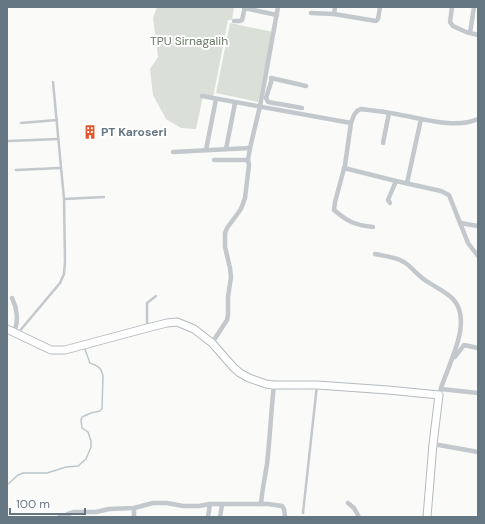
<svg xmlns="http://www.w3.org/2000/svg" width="485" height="524" font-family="'DM Sans',sans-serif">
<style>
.green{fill:#dadfd7}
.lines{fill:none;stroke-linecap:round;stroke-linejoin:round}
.stream{stroke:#bbc7cb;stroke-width:1.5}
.secondary-casing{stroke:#b3babf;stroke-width:9}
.lane{stroke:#c3c8cc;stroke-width:2.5}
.street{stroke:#c3c8cc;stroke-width:4.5}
.secondary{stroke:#fff;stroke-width:7}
.labels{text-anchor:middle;stroke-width:4;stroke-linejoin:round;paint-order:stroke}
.park-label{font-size:12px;fill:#687a64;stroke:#fff}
.poi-label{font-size:12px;font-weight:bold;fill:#657683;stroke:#fff;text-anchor:start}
</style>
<rect width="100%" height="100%" fill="#fafaf8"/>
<!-- green -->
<g class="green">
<path d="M 157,7 L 234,7 L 232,20 L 228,20 L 213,98 L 203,96 L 196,129 L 181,128 L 166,119 L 153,95 L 150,69 L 158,57 L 153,18 Z"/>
<path d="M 230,23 L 273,32 L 258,102 L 216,93 Z"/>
</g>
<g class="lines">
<!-- stream -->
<path class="stream" d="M 7,485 L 18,475 L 23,473 L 47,473 L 66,467 L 78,466 L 86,459 L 91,447 L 91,441 L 88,432 L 82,428 L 81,420 L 82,417 L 91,413 L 100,411 L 102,409 L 103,376 C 101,367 98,366 90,363 L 84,347"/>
<defs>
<path id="secondary" d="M 7,329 L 51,350 L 65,350 L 147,328 L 167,323 L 177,322 L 194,329 L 212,343 L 234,368 L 240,373 L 249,378 L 266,384 L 274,385 L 317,385 L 388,390 L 439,395 L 433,444 L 427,517"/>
</defs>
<!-- secondary casing -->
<use href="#secondary" class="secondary-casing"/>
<!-- lane -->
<g class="lane">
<path d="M 21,123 L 57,120"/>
<path d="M 9,141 L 58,139"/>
<path d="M 16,170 L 60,168"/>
<path d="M 64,199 L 104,197"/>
<path d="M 147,328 L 147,303 L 156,296"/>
<path d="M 18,333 L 60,283 L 64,274 L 65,261 L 64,199 L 53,82"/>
<path d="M 303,513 L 317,385"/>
</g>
<!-- street -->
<g class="street">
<path d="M 452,7 L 450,22 L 453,26 L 466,32 L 478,35"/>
<path d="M 244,8 L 277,15"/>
<path d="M 311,13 L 334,14 L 376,21 L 378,19 L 380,7"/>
<path d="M 334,14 L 335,7"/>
<path d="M 234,21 L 240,21 L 242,20 L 245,7"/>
<path d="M 470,33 L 474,7"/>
<path d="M 271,78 L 306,86"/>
<path d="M 272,79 L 266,98 L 268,102 L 302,108"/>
<path d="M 202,96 L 351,123"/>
<path d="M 383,143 L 389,113"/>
<path d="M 226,149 L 235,103"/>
<path d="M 206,150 L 216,99"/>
<path d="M 173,152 L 250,148"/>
<path d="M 214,160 L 248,160"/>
<path d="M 344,168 L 396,181 L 441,191 L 449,195 L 468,243 L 478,256"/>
<path d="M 407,183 L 421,119"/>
<path d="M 390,203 L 388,200 L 396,181"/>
<path d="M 460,223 L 478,226"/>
<path d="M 373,227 C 355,225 348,222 334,210 L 335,202 L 345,165 L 351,123 L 354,115 L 357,111 L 361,109 C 374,111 388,112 401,115 C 424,119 456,129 478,119"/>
<path d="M 375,254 C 384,256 396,257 404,262 C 413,268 419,277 428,282 C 435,287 448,293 453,299 C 475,323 445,369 439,395"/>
<path d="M 12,298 C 17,308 19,321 14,332"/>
<path d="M 212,343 L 227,320 L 228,315 L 228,297 L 231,277 L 230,268 L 225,247 L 225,233 L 227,228 L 241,209 L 245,198 L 249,165 L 248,160 L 250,148 L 260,106 L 278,7"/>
<path d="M 455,357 L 464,345 L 478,348"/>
<path d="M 441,389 L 478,393"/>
<path d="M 433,444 L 478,452"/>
<path d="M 348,503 L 354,508 L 359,517"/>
<path d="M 261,504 C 262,490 265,477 267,464 C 270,438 271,411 274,385"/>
<path d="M 59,517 L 64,516 L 68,514 L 74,512 L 96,512 L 109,509 L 134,508 L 153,503 L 167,503 L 183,506 L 199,506 L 210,504 L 268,504 L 282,506 L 284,509 L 285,517"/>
<path d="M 134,517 L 134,508"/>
<path d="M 208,517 L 210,504"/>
<path d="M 220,517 L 222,505"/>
</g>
<!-- secondary -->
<use href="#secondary" class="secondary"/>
</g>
<!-- icons -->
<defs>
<symbol id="building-bare" viewBox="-9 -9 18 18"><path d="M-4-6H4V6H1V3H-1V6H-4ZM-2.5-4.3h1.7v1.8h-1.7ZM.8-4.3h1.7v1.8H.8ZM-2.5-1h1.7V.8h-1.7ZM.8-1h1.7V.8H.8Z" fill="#e4572e" stroke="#fff" stroke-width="2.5" paint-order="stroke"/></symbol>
</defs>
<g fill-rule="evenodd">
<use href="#building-bare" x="80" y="122" width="20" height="20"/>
</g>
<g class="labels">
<!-- park labels -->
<g class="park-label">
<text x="189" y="45">TPU Sirnagalih</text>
</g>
<!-- poi labels -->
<g class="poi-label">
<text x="101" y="136">PT Karoseri</text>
</g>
</g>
<!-- border -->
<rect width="485" height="524" fill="none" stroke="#657683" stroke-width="16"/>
<!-- scale -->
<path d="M10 508v6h75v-6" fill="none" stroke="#657683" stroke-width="2"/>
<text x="16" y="508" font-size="12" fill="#657683" stroke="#ffffff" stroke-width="3" paint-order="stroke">100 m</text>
</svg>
